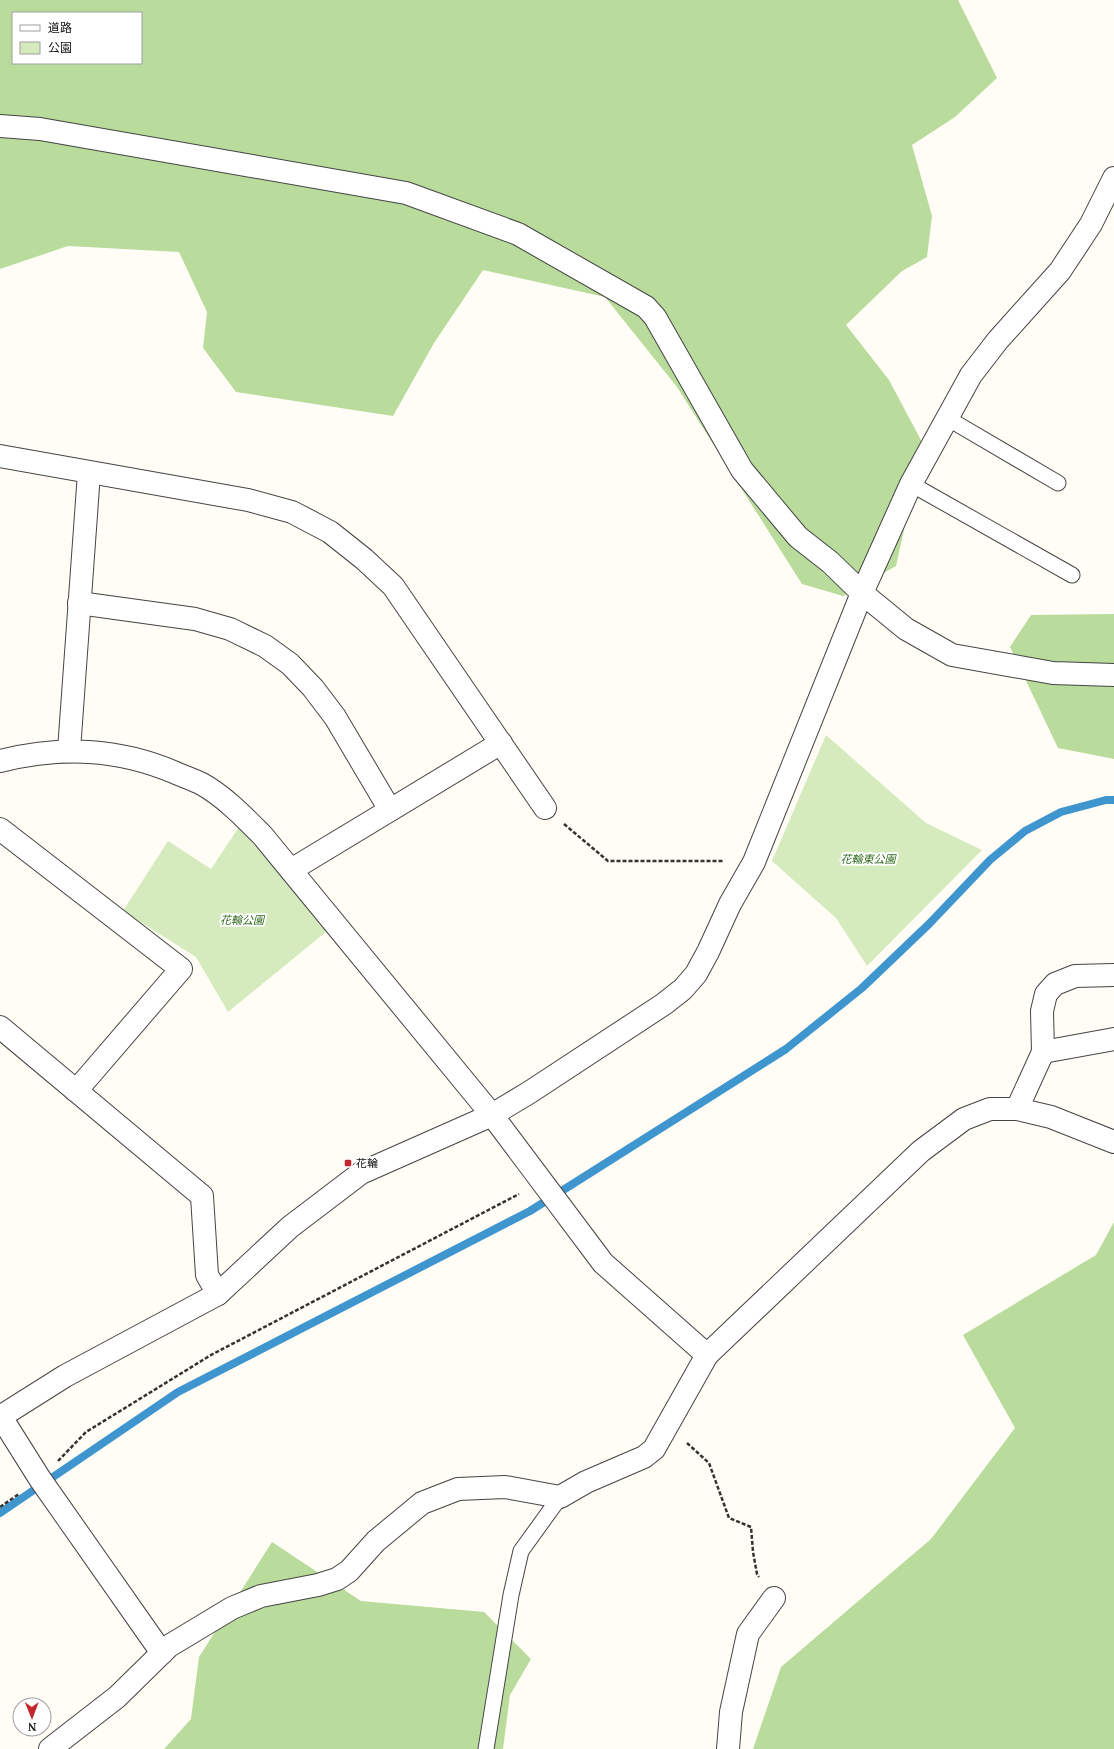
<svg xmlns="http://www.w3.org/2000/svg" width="1114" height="1749" font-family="'PT Serif','Noto Sans JP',serif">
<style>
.green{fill:#d5ebbd}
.forest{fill:#b9dc9c;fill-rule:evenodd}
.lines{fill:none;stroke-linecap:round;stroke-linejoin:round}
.stream{stroke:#3f96cf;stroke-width:8}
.service-casing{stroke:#444;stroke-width:17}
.minor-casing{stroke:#444;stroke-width:24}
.path{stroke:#333;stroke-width:2.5;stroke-dasharray:4 2;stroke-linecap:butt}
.service{stroke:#fff;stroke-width:15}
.minor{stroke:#fff;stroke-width:22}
.poi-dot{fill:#c4262e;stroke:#fff;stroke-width:1.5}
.labels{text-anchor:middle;stroke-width:4;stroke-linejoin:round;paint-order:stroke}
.park-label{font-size:11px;font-style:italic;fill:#2f6b1f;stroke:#fff}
.poi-label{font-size:11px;fill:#111;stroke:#fff;text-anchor:start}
</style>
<rect width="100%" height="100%" fill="#fffdf5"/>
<!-- green -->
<g class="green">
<path d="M 826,735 L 926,823 L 982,850 L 867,966 L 836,918 L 772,861 Z"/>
<path d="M 239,827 L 327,931 L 228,1012 L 196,957 L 123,911 L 168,841 L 211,869 Z"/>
</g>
<!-- forest -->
<g class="forest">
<path d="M 0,0 L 958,0 L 997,78 L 955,117 L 912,145 L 932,216 L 927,257 L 902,271 L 846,325 L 889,380 L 923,444 L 896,566 L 843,596 L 802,584 L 677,387 L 605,297 L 483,270 L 434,343 L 393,416 L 236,392 L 203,348 L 207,312 L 179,252 L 68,246 L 0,269 ZM 13,13 L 141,13 L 141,63 L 13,63 Z"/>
<path d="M 1114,614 L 1114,759 L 1058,748 L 1010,647 L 1031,615 Z"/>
<path d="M 1114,1222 L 1114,1749 L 753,1749 L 781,1667 L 931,1539 L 1015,1428 L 963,1335 L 1096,1255 Z"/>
<path d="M 272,1542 L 361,1601 L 484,1612 L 531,1659 L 510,1695 L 503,1749 L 164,1749 L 191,1719 L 199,1657 Z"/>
</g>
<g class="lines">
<!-- stream -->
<path class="stream" d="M 0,1513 L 178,1392 L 530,1211 L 786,1049 L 862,988 L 929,924 L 990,860 L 1025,831 L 1061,812 L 1106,800 L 1114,800"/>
<defs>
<g id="service">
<path d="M 947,418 L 1058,483"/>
<path d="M 911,484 L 1072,575"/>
<path d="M 486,1749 L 511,1595 L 521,1551 L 560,1497"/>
</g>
<g id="minor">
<path d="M 0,126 L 40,129 L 406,193 L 518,234 L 646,307 L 655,317 L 742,470 L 798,537 L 830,562 L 862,593 L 906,629 L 952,655 L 1053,673 L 1114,675"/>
<path d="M 0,456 L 248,500 L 292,512 L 330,532 L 364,559 L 393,586 L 545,808"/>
<path d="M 79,603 L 195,619 L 230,629 L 265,646 L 290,664 L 313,688 L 335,717 L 390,810"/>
<path d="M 69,750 L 89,473"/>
<path d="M 0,761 C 61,746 118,748 176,773 C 185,777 194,780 202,784 C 225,797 244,817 262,835 L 492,1115 L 603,1263 L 707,1355"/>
<path d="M 0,829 L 181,969 L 76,1091"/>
<path d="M 291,870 L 501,743"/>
<path d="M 0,1027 L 202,1196 L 207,1275 L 218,1294"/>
<path d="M 1043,1052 L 1114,1039"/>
<path d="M 1017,1109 L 1043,1052 L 1042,1011 L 1046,994 L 1055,984 L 1075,976 L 1114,975"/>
<path d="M 0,1417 L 65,1376 L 218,1294 L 290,1227 L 361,1173 L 492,1115 L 530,1092 L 664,1004 L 683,989 L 696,974 L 708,952 L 730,904 L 754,862 L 862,593 L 911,484 L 971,375 L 998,340 L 1060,271 L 1091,224 L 1114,178"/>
<path d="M 1,1417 L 40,1479 L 162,1653"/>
<path d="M 50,1749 L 117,1697 L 169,1646 L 232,1608 L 261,1596 L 318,1585 L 337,1579 L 349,1571 L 376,1541 L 422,1503 L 458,1489 L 505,1487 L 560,1497 L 586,1482 L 644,1457 L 654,1449 L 707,1355 L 921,1151 L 964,1119 L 990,1109 L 1017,1109 L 1051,1117 L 1114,1142"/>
<path d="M 728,1749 L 731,1712 L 748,1634 L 774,1598"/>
</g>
</defs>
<!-- service casing -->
<use href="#service" class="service-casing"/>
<!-- minor casing -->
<use href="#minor" class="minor-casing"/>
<!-- path -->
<g class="path">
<path d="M 564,824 L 608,861 L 724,861"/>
<path d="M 687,1443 L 709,1463 L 729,1518 L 751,1527 L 753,1552 L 757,1574 L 759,1577"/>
<path d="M 58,1461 L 86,1432 L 211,1355 L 519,1194"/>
<path d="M 0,1507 L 19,1494"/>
</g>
<!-- service -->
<use href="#service" class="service"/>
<!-- minor -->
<use href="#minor" class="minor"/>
</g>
<!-- markers -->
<rect class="poi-dot" x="344" y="1159" width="8" height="8" rx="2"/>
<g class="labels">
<!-- park labels -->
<g class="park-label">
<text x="868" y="863">花輪東公園</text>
<text x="242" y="924">花輪公園</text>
</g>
<!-- poi labels -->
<g class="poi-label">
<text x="356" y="1167">花輪</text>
</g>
</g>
<!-- legend -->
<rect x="12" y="12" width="130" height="52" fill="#ffffff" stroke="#a0a0a0"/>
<rect x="20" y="25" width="20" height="6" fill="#ffffff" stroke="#a0a0a0"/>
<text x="48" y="32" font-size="12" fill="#111111">道路</text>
<rect x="20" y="42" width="20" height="12" fill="#d5ebbd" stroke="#a0a0a0"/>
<text x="48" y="52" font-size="12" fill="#111111">公園</text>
<!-- north arrow -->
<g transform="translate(32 1717) rotate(179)"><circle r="19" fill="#ffffff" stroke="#a0a0a0"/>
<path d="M0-3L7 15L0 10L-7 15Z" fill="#c4262e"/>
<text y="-6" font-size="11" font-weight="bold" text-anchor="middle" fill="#111111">N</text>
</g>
</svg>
